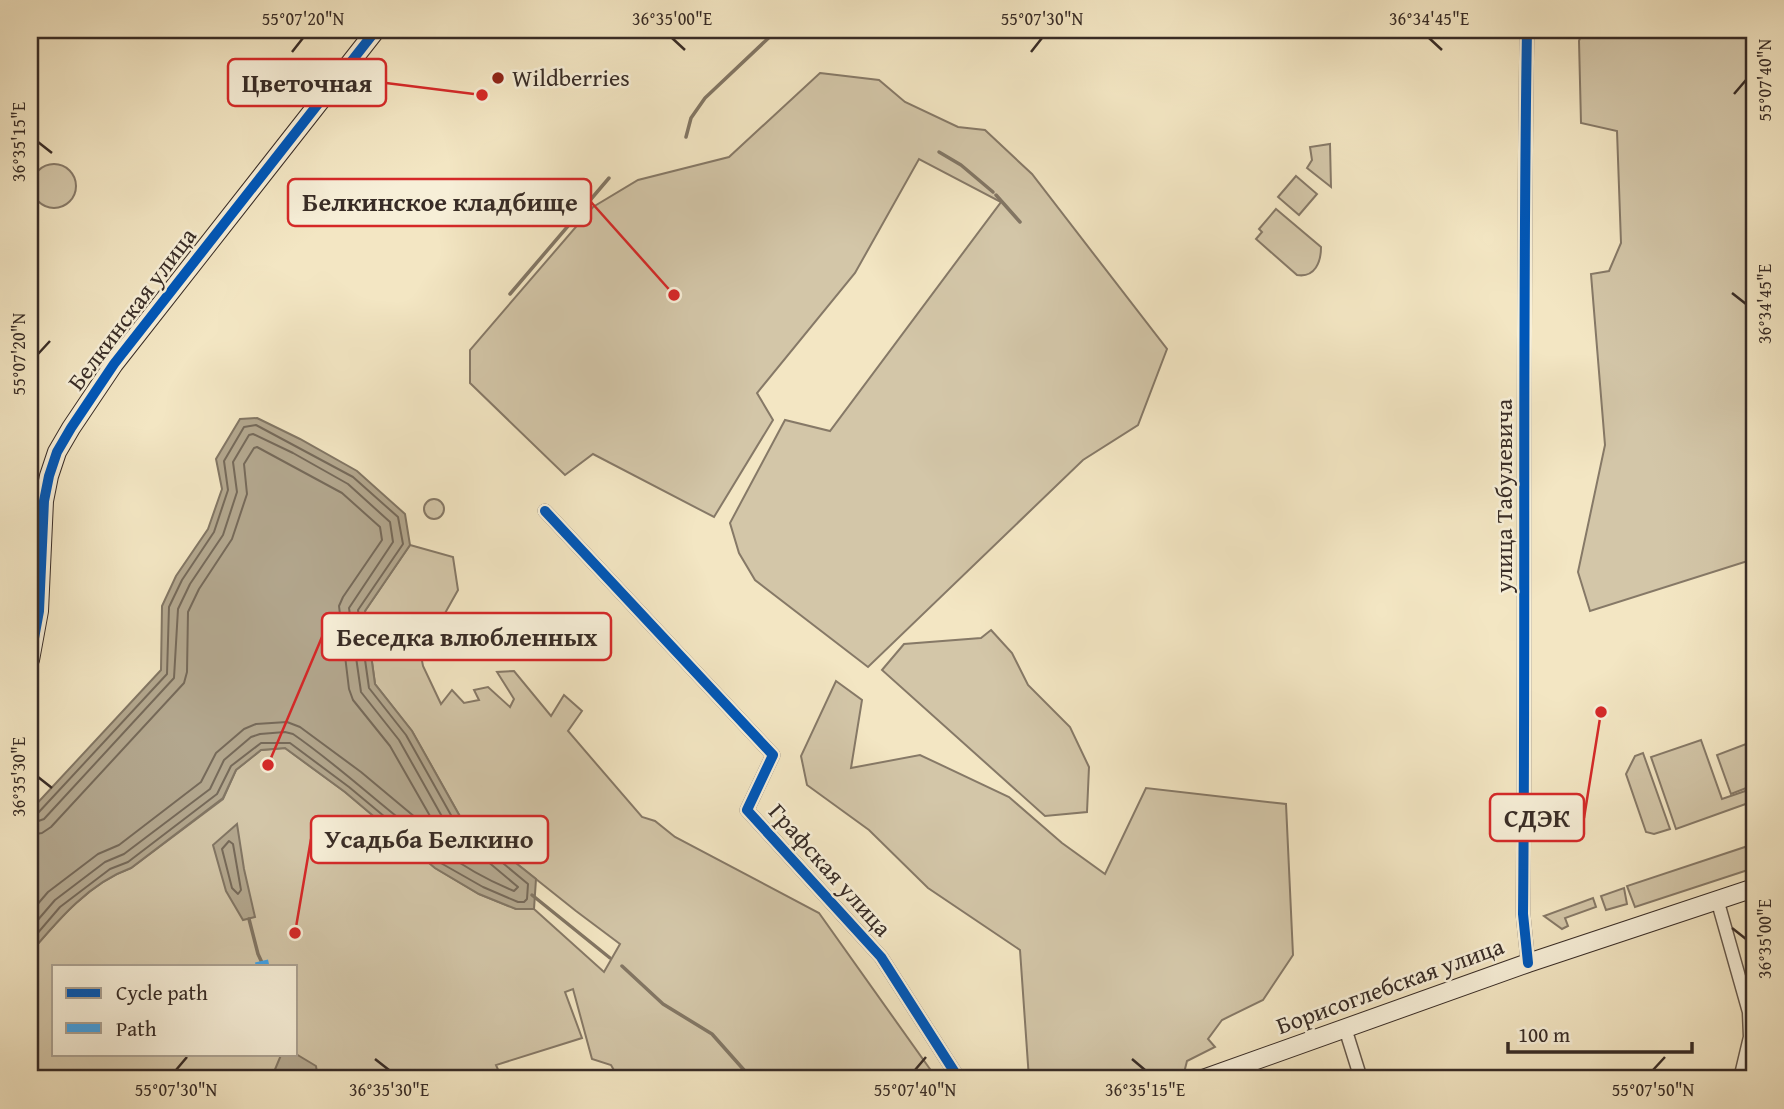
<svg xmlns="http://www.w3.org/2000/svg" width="1784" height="1109" font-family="'Gentium Book Plus',serif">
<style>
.green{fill:#d3c6a8;stroke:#867967;stroke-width:2;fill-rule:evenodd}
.water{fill:#b3a78e;stroke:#827664;stroke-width:2}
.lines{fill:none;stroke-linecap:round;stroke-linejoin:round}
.shore{stroke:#766a5a;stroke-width:2}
.stream{stroke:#827664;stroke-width:3.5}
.street-casing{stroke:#675a4d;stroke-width:15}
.secondary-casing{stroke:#382c26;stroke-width:20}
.street{stroke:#f7efd8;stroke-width:12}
.secondary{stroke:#f7efd8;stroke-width:18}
.quiet{stroke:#3fa3eb;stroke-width:9;stroke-dasharray:18 9;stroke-linecap:butt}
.cycleway-casing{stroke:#f7efd8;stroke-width:15}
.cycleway{stroke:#0057b8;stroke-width:10}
.ticks{fill:none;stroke:#382c26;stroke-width:2.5}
.poi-dot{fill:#8f2418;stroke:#f7efd8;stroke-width:2.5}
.labels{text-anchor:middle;stroke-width:5;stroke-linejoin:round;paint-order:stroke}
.poi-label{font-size:24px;fill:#382c26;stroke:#f7efd8;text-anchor:start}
.street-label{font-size:24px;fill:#382c26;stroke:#f7efd8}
.leader{fill:none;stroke:#d62828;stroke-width:2.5}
.callout-dot{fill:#d62828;stroke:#f7efd8;stroke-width:2.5}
.callout{fill:#f7efd8;stroke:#d62828;stroke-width:2.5}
.callout-label{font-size:26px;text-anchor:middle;font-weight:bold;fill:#382c26}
.neatline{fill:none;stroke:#382c26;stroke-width:2.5}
.ticks-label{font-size:18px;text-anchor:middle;fill:#382c26}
</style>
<rect width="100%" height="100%" fill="#f3e6c3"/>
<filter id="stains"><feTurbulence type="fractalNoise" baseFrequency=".00286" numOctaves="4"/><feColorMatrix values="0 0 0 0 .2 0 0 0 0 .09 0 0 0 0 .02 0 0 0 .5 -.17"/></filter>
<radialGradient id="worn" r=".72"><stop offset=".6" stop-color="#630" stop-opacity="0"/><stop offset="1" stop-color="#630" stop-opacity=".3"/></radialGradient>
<!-- green -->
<g class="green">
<path d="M 1583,30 L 1754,30 L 1754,559 L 1590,611 L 1578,572 L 1605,445 L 1591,274 L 1609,271 L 1621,243 L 1617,131 L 1581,123 L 1579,41 Z"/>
<path d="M 820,73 L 879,80 L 905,102 L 958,127 L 985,130 L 1032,174 L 1167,349 L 1138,425 L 1083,460 L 868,667 L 755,580 L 739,553 L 730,523 L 785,420 L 830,431 L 1001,202 L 919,159 L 855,273 L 757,393 L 773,420 L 714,517 L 593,454 L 565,475 L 470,383 L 470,350 L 593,207 L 638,180 L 729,157 Z"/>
<path d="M 1330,144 L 1331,187 L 1307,168 L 1312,160 L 1310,147 Z"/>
<circle cx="54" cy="186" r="22"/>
<path d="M 1296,176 L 1317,194 L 1299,215 L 1278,197 Z"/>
<path d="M 1276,209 L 1321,247 C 1321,262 1315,278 1297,275 L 1256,239 L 1262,232 L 1259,229 Z"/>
<circle cx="434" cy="509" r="10"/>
<path d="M 410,545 L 453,557 L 458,590 L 444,615 L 426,614 L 417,635 L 423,666 L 441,704 L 452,690 L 464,703 L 479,700 L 474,690 L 488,687 L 510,707 L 514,699 L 497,672 L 514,671 L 551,716 L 564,695 L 582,711 L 568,731 L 642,817 L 655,821 L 675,837 L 819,913 L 937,1079 L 619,1079 L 611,1065 L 592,1059 L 573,989 L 565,992 L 582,1038 L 496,1065 L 502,1079 L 30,1079 L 30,953 C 58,920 89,883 131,868 L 223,799 L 236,770 L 261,750 L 285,748 L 345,792 L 435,868 L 479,894 L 516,909 L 534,909 L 604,972 L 620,944 L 576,911 L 462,820 L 412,731 L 375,684 L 365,611 ZM 54,967 L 296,967 L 296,1055 L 54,1055 Z"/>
<path d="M 991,630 L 1012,653 L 1028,685 L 1070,727 L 1089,767 L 1087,812 L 1045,816 L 882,670 L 904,644 L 981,638 Z"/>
<path d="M 836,681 L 862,700 L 851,768 L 920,755 L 1009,797 L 1062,843 L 1105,874 L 1146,788 L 1286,804 L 1293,955 L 1263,1000 L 1222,1020 L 1208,1039 L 1215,1047 L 1187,1061 L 1183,1077 L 1177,1079 L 1029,1079 L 1020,950 L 928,888 L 869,830 L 807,785 L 801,756 Z"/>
<path d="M 1701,740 L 1722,799 L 1754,788 L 1754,801 L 1676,829 L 1651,757 Z"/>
<path d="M 1754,741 L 1754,785 L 1731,794 L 1717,755 Z"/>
<path d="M 1643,753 L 1670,829 L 1654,834 L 1646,832 L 1626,774 L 1635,756 Z"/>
<path d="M 1754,844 L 1754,868 L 1635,907 L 1627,886 Z"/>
<path d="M 1624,888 L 1627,904 L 1606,910 L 1601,896 Z"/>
<path d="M 1593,898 L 1596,907 L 1565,918 L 1568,926 L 1562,929 L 1544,916 Z"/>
</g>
<!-- water -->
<g class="water">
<path d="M 257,418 L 300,439 L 357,471 L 405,514 L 410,545 L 365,611 L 375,684 L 412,731 L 462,820 L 536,879 L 534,909 L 516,909 L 479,894 L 435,868 L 345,792 L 285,748 L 261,750 L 236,770 L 223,798 L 131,868 C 89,883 58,920 30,953 L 30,811 L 161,670 L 162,606 L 176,576 L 208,529 L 222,489 L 216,459 L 240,419 Z"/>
<path d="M 237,824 L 244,869 L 255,917 L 243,920 L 226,891 L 213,845 Z"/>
<path d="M 296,1054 L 316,1066 L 318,1079 L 271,1079 L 281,1055 Z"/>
</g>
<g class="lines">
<!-- shore -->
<g class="shore">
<path d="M 30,815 L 38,813 L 167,674 L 169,607 L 182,580 L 214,532 L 228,490 L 224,461 L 244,427 L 256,425 L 353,477 L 398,517 L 403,544 L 358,610 L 369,688 L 406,735 L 456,824 L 528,884 L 527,899 L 524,902 L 518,902 L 483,887 L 439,862 L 349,787 L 290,743 L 261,743 L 231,766 L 217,794 L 128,862 L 110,869 L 60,907 L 30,942"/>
<path d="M 30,824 L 44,819 L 174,678 L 178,609 L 190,584 L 223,535 L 237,492 L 233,462 L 249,435 L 253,434 L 293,453 L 348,484 L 390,522 L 393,542 L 349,608 L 361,692 L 399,740 L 449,829 L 518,887 L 514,891 C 429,857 367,785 293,734 L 285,732 L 260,734 L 251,737 L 224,760 L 210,789 L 124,854 L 105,862 L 55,900 L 30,929"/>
<path d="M 30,835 L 42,833 L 51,827 L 184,683 L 187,672 L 188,612 L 199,589 L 232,539 L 247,494 L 244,464 L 254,448 L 257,447 L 342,493 L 380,527 L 382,540 L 343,597 L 339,606 L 349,689 L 353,700 L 390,746 L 434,823 L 433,828 L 428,828 L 361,772 L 300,727 L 287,722 L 256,724 L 244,729 L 216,753 L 201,782 L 119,845 L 98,854 L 48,892 L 30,913"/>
<path d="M 229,841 L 233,844 L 241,890 L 238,894 L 232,888 L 222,849 Z"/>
</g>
<!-- stream -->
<g class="stream">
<path d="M 686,137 L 691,118 L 705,98 L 777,30"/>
<path d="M 939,152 L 961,165 L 993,192"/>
<path d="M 996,195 L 1020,222"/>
<path d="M 510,294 L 609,178"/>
<path d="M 532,895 L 610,958"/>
<path d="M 249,919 L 258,954 L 264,967"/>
<path d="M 622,966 L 663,1004 L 712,1034 L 752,1079"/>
</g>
<defs>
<g id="street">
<path d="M 1527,30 C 1522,324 1526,619 1523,914 L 1528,963"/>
<path d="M 545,511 L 773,755 L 747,810 L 881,957 L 959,1079"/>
<path d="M 1717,899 L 1749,1012 L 1750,1037 L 1740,1079"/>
<path d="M 1345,1028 L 1361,1079"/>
</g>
<g id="secondary">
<path d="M 30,660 L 39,611 L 44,501 L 49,476 L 57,452 L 71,428 L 114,364 L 376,30"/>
<path d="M 1203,1079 L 1528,963 L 1754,888"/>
</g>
</defs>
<!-- street casing -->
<use href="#street" class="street-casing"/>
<!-- secondary casing -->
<use href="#secondary" class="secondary-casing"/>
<!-- street -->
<use href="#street" class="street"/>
<!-- secondary -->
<use href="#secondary" class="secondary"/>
<!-- quiet -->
<path class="quiet" d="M 256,967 L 269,964"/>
<defs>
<g id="cycleway">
<path d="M 1527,30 C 1522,324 1526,619 1523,914 L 1528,963"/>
<path d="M 545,511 L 773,755 L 747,810 L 881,957 L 959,1079"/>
<path d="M 30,660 L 39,611 L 44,501 L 49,476 L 57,452 L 71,428 L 114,364 L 376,30"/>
</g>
</defs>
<!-- cycleway casing -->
<use href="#cycleway" class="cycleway-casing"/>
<!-- cycleway -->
<use href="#cycleway" class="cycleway"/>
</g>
<!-- ticks -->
<path class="ticks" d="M 672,38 L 685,50M 1429,38 L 1442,50M 292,52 L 303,38M 1031,52 L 1042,38M 1734,94 L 1746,80M 38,142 L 52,153M 1732,293 L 1746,304M 38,354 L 50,341M 38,777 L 52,788M 1732,928 L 1746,939M 375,1059 L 389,1070M 1132,1059 L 1145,1070M 176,1070 L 187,1057M 915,1070 L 926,1057M 1653,1070 L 1665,1057"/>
<!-- markers -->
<circle class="poi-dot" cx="498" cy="78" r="7"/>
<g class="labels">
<!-- poi labels -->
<g class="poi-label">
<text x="512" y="86">Wildberries</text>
</g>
<!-- street labels -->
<g class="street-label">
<text transform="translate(132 309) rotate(-53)" y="8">Белкинская улица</text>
<text transform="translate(1504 496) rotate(-90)" y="8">улица Табулевича</text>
<text transform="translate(830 870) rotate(48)" y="8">Графская улица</text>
<text transform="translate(1390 986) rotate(-20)" y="8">Борисоглебская улица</text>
</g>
</g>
<!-- callouts -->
<path class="leader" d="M482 95L386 83M674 295L591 202M268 765L322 637M1601 712L1584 818M295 933L311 839"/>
<g class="callout-dot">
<circle cx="482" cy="95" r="7"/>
<circle cx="674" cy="295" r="7"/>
<circle cx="268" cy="765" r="7"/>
<circle cx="1601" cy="712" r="7"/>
<circle cx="295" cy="933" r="7"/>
</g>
<g class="callout">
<rect x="228" y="59" width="158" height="47" rx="7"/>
<rect x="288" y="179" width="303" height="47" rx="7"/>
<rect x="322" y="613" width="289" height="47" rx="7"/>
<rect x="1490" y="794" width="94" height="47" rx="7"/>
<rect x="311" y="816" width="237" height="47" rx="7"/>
</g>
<g class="callout-label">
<text x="307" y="92">Цветочная</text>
<text x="440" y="211">Белкинское кладбище</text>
<text x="467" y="646">Беседка влюбленных</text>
<text x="1537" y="827">СДЭК</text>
<text x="429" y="848">Усадьба Белкино</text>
</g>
<!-- margin -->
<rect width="1784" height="1109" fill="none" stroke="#f3e6c3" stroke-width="77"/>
<!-- legend -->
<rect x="52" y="965" width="245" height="91" fill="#f7efd8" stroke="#aba191" stroke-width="2"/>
<rect x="66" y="988" width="35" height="10" fill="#0057b8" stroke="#aba191" stroke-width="2"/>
<text x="116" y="1000" font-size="21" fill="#382c26">Cycle path</text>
<rect x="66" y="1023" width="35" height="10" fill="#3fa3eb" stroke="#aba191" stroke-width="2"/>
<text x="116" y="1036" font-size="21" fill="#382c26">Path</text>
<!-- scale -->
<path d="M1508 1042v10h184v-10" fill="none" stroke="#382c26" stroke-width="3.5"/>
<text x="1518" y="1042" font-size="21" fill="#382c26" stroke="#f7efd8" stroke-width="5" paint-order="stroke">100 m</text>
<rect x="38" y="38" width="1708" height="1032" class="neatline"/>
<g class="ticks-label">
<text x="303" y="25">55°07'20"N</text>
<text x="672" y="25">36°35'00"E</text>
<text x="1042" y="25">55°07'30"N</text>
<text x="1429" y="25">36°34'45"E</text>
<text transform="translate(1765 80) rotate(-90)" y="6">55°07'40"N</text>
<text transform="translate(19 142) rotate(-90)" y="6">36°35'15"E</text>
<text transform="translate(1765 304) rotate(-90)" y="6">36°34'45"E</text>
<text transform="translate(19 354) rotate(-90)" y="6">55°07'20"N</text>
<text transform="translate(19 777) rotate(-90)" y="6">36°35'30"E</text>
<text transform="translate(1765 939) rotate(-90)" y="6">36°35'00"E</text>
<text x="176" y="1096">55°07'30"N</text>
<text x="389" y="1096">36°35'30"E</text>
<text x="915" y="1096">55°07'40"N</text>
<text x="1145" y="1096">36°35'15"E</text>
<text x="1653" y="1096">55°07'50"N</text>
</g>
<rect width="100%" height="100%" filter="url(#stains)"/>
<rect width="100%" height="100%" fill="url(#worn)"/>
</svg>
